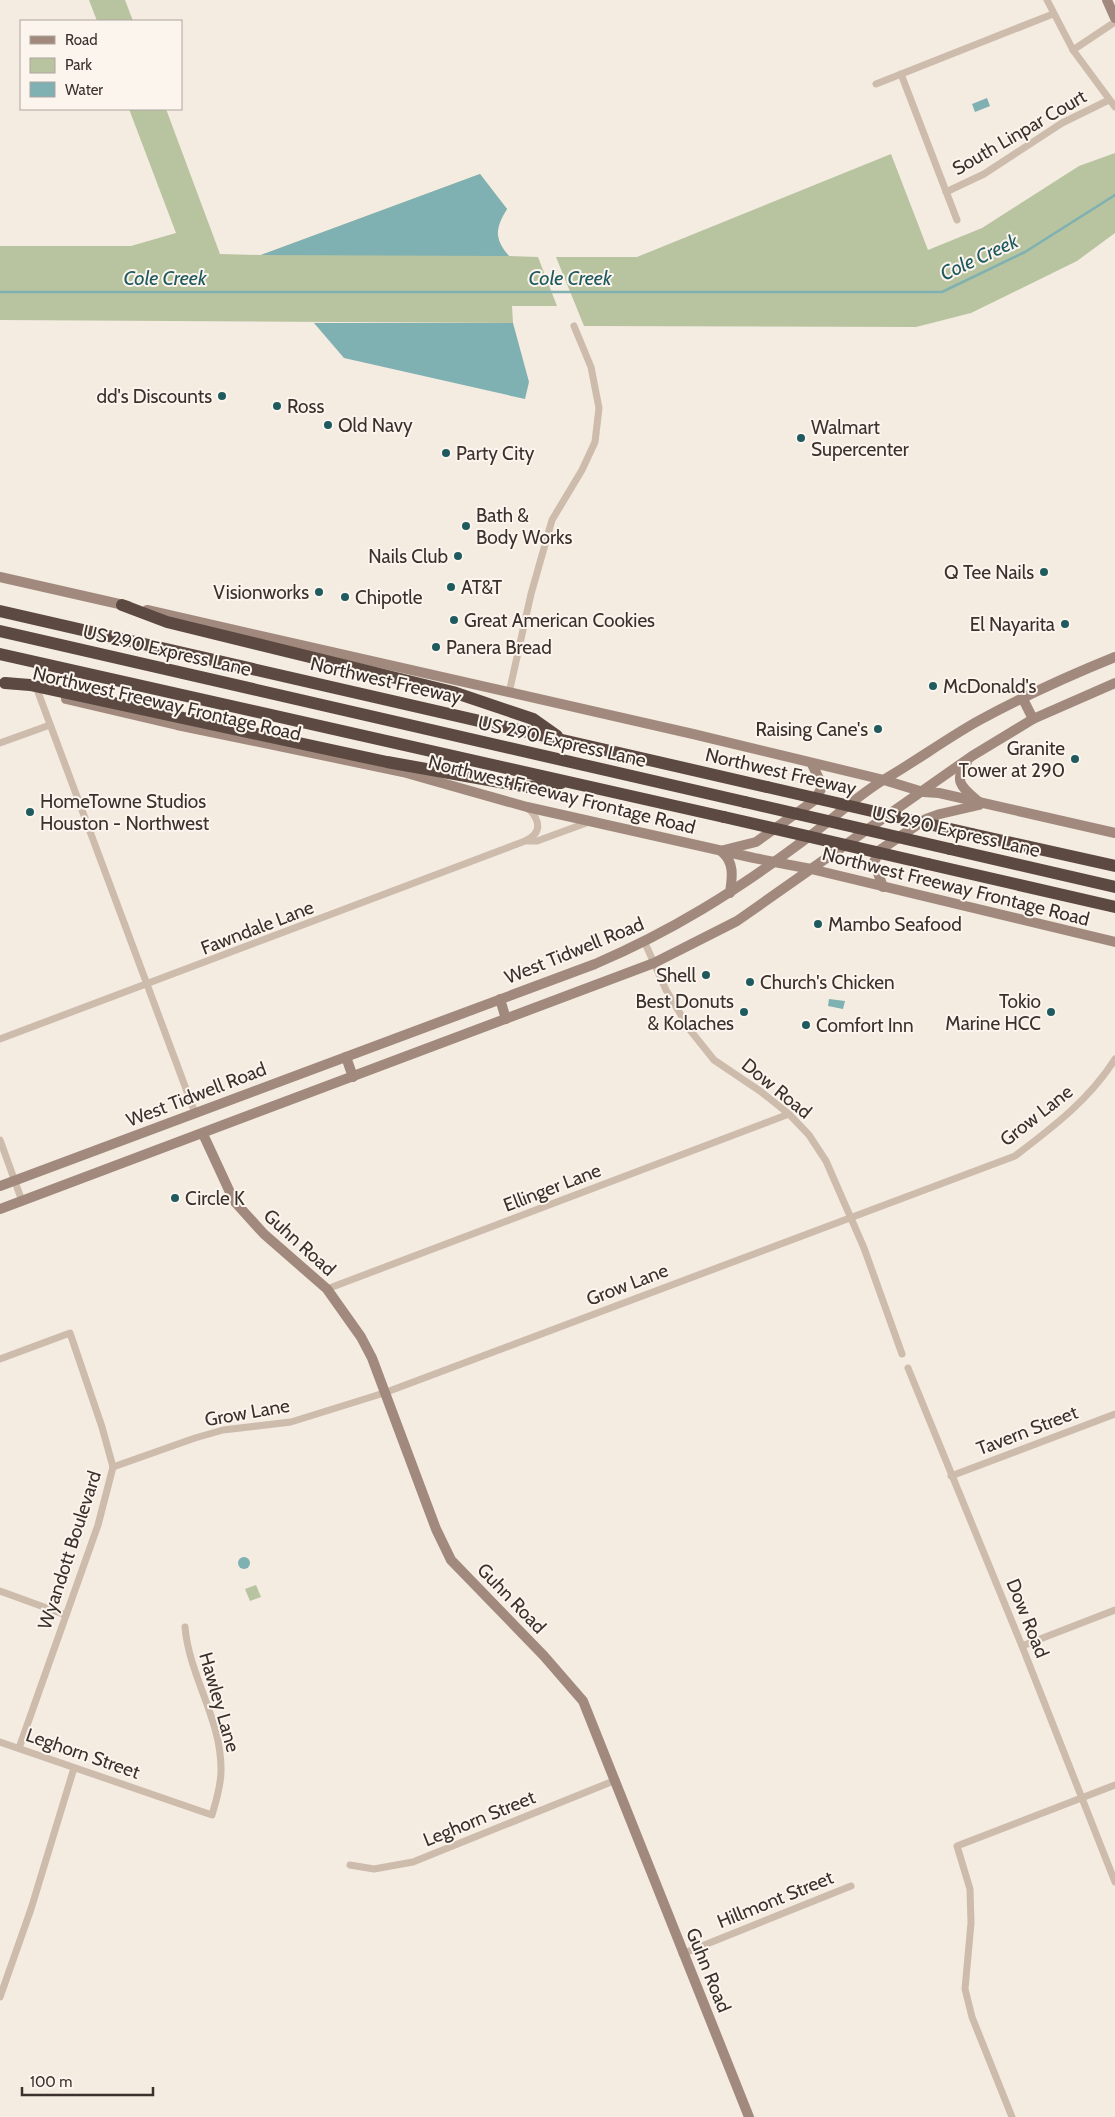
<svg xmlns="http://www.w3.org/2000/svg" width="1115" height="2117" font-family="Cabin,sans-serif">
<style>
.green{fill:#b8c4a0}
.water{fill:#7fb0b2}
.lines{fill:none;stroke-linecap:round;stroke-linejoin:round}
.stream{stroke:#7fb0b2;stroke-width:2.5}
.street{stroke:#cdbbac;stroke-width:7}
.secondary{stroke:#a18a7d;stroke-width:10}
.highway{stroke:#5c4a42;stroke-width:12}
.highway-bridge{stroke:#5c4a42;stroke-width:12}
.poi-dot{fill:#1f5a5e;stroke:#fbf5ee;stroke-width:2}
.labels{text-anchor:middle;stroke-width:4;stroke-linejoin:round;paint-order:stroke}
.street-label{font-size:19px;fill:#3b302b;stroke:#fbf5ee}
.poi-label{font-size:19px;fill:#3b302b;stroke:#fbf5ee;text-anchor:start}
.water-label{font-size:20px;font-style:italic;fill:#1f5a5e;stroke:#fbf5ee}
</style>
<rect width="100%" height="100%" fill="#f4ebe1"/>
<!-- green -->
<g class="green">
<path d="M 89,0 L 125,0 L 133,21 L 97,21 Z"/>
<path d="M 129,109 L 166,109 L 220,254 L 261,255 L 480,174 L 507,209 C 495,228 494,239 509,256 L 538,257 L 557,306 L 512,306 L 513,323 L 0,320 L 0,246 L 131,246 L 176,233 Z"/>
<path d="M 1115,153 L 1115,233 L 1077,261 L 971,313 L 916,327 L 584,326 L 556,257 L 637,257 L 891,154 L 928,250 L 982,228 L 1079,166 Z"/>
<path d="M 256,1585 L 261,1597 L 250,1601 L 245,1589 Z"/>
</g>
<!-- water -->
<g class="water">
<path d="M 987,98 L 990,106 L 975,112 L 972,104 Z"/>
<path d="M 480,174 L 507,209 C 495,228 494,239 509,256 L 261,255 Z"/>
<path d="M 314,323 L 513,323 L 529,382 L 525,399 L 344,358 Z"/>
<path d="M 829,999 L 845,1001 L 843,1009 L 828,1006 Z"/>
<circle cx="244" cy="1563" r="6"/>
</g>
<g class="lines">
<!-- stream -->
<path class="stream" d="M 0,292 L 942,292 L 1025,252 L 1115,195"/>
<!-- street -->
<g class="street">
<path d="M 1047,0 L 1073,50 L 1115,107"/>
<path d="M 1073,50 L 1115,22"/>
<path d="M 901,74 L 957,220"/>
<path d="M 876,84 L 1053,14"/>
<path d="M 946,192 L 984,174 L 1062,123 L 1109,100"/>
<path d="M 38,692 L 195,1113"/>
<path d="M 509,693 L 531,594 L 552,520 L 582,470 L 595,442 L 599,408 L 591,367 L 574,326"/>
<path d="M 0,743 L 50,725"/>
<path d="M 528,841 L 537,841 L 589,822"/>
<path d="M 645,943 L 666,990 L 690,1030 L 714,1060 L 760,1091 L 789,1114 L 809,1135 L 826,1161 L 864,1248 L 902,1354"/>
<path d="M 0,1039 L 525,841 C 543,833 540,820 528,808"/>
<path d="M 0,1140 L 22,1201"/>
<path d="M 327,1289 L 789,1114"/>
<path d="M 0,1359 L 70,1333 L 102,1427 L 113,1467 L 98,1525 L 19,1748"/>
<path d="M 908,1368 L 1022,1646 L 1115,1882"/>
<path d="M 113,1467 L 195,1438 L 223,1430 L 291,1422 L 384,1393 L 1015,1156 C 1053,1127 1089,1100 1115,1059"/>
<path d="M 951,1476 L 1115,1414"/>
<path d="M 0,1591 L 66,1615"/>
<path d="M 1022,1646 L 1115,1610"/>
<path d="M 0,1742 L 212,1815 C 216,1801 221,1786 221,1771 C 222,1720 189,1676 185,1627"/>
<path d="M 350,1865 L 374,1869 L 413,1862 L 616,1780"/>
<path d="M 682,1954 L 851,1886"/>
<path d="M 0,1997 L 31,1909 L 74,1768"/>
<path d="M 1012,2117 L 972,2017 L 965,1989 L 971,1923 L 970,1889 L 957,1846 L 1115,1785"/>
</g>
<!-- secondary -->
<g class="secondary">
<path d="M 1107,0 L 1115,18"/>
<path d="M 0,577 L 128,606"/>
<path d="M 147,610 L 693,734 L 884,780 L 923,792 L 939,793 L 1115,833"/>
<path d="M 1022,697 L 1033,719"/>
<path d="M 66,699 L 177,725 L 403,772 L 527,807 L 754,858 L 811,869 L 1115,942"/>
<path d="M 967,762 C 952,782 963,788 979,802"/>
<path d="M 724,850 L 756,842 L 815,800 L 821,789 L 820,781 L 812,764"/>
<path d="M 722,852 C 735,863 732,878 730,893"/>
<path d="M 883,887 L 874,862 L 880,850 L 926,819 L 940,814 L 979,805"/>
<path d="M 500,999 L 506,1019"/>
<path d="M 346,1057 L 353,1077"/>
<path d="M 203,1134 L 234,1201 L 264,1234 L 327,1289 L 361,1337 L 372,1358 L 436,1529 L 451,1560 L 544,1656 L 583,1701 L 749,2117"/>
<path d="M 0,1186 L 595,964 C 672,931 736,891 803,841 C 830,822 856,796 885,779 C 916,761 946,739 978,721 C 1022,697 1068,676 1115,657"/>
<path d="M 0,1209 L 654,963 L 737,921 L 972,756 L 1033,719 L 1115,683"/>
</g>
<!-- highway -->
<g class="highway">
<path d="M 122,605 L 167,622 L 453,692 L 533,719 L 557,736"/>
<path d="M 0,611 L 767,787"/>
<path d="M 0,631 L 745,802"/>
<path d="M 0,654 L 724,817"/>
<path d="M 5,683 L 30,685 L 387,762 L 528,787 L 561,783"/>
<path d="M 972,834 L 1115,866"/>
<path d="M 950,849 L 1115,887"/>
<path d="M 928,864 L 1115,907"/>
</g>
<!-- highway-bridge -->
<g class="highway-bridge">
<path d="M 767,787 L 972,834"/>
<path d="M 745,802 L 950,849"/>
<path d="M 724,817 L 928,864"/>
</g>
</g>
<!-- markers -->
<g class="poi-dot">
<circle cx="222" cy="396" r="5"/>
<circle cx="277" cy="406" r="5"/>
<circle cx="328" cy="425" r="5"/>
<circle cx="801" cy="438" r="5"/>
<circle cx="446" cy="453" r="5"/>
<circle cx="466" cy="526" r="5"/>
<circle cx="458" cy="556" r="5"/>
<circle cx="1044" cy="572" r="5"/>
<circle cx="451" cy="587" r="5"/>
<circle cx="319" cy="592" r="5"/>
<circle cx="345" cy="597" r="5"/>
<circle cx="454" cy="620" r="5"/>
<circle cx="1065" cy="624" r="5"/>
<circle cx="436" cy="647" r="5"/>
<circle cx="933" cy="686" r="5"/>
<circle cx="878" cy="729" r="5"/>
<circle cx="1075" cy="759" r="5"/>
<circle cx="30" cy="812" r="5"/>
<circle cx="818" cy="924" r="5"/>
<circle cx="706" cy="975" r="5"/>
<circle cx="750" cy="982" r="5"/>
<circle cx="744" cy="1012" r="5"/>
<circle cx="1051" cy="1012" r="5"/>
<circle cx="806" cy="1025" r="5"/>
<circle cx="175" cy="1198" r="5"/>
</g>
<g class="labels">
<!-- street labels -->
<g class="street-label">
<text transform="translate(1019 132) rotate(-30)" y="7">South Linpar Court</text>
<text transform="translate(167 650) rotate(13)" y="7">US 290 Express Lane</text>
<text transform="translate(386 680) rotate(13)" y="7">Northwest Freeway</text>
<text transform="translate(167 703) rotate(13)" y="7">Northwest Freeway Frontage Road</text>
<text transform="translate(562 741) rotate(13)" y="7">US 290 Express Lane</text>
<text transform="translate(781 771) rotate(13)" y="7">Northwest Freeway</text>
<text transform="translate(562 794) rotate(14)" y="7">Northwest Freeway Frontage Road</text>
<text transform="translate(956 831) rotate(13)" y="7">US 290 Express Lane</text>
<text transform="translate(956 886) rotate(14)" y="7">Northwest Freeway Frontage Road</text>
<text transform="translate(257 927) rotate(-21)" y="7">Fawndale Lane</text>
<text transform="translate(574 950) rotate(-22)" y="7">West Tidwell Road</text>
<text transform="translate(777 1088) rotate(39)" y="7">Dow Road</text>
<text transform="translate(196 1094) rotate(-21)" y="7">West Tidwell Road</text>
<text transform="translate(1036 1115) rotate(-38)" y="7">Grow Lane</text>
<text transform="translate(552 1187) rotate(-21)" y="7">Ellinger Lane</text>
<text transform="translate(300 1242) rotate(42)" y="7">Guhn Road</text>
<text transform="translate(627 1284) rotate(-21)" y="7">Grow Lane</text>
<text transform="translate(247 1412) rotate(-10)" y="7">Grow Lane</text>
<text transform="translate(1027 1430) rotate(-21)" y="7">Tavern Street</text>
<text transform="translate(69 1550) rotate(-72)" y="7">Wyandott Boulevard</text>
<text transform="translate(512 1598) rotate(46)" y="7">Guhn Road</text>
<text transform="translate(1028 1618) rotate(68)" y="7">Dow Road</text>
<text transform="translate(220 1702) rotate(74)" y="7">Hawley Lane</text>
<text transform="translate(83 1753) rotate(19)" y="7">Leghorn Street</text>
<text transform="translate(479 1818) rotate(-22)" y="7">Leghorn Street</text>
<text transform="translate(775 1899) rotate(-22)" y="7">Hillmont Street</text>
<text transform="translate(709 1970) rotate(68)" y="7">Guhn Road</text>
</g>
<!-- poi labels -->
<g class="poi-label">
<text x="212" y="403" text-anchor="end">dd's Discounts</text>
<text x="287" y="413">Ross</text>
<text x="338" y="432">Old Navy</text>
<text x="811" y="434">Walmart<tspan x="811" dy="22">Supercenter</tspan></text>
<text x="456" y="460">Party City</text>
<text x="476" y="522">Bath &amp;<tspan x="476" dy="22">Body Works</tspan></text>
<text x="448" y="563" text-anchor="end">Nails Club</text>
<text x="1034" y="579" text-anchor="end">Q Tee Nails</text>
<text x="461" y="594">AT&amp;T</text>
<text x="309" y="599" text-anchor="end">Visionworks</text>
<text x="355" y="604">Chipotle</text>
<text x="464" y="627">Great American Cookies</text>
<text x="1055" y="631" text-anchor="end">El Nayarita</text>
<text x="446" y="654">Panera Bread</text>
<text x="943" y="693">McDonald's</text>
<text x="868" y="736" text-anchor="end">Raising Cane's</text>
<text x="1065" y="755" text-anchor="end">Granite<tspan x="1065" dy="22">Tower at 290</tspan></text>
<text x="40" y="808">HomeTowne Studios<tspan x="40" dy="22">Houston - Northwest</tspan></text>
<text x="828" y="931">Mambo Seafood</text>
<text x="696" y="982" text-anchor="end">Shell</text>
<text x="760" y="989">Church's Chicken</text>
<text x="734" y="1008" text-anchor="end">Best Donuts<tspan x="734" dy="22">&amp; Kolaches</tspan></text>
<text x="1041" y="1008" text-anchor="end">Tokio<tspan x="1041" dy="22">Marine HCC</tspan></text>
<text x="816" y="1032">Comfort Inn</text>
<text x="185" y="1205">Circle K</text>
</g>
<!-- water labels -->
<g class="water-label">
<text transform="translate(979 257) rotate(-25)" y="7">Cole Creek</text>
<text x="165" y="285">Cole Creek</text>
<text x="570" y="285">Cole Creek</text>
</g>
</g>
<!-- legend -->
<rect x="20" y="20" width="162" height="90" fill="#fbf5ee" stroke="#aea6a0"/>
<rect x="30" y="36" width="25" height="8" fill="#a18a7d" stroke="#aea6a0"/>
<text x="65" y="45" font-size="15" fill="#3b302b">Road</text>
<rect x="30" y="58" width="25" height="15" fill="#b8c4a0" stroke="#aea6a0"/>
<text x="65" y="70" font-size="15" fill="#3b302b">Park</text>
<rect x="30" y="82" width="25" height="15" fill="#7fb0b2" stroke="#aea6a0"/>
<text x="65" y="95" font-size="15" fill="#3b302b">Water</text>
<!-- scale -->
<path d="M22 2087v8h131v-8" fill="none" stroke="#3b302b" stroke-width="2.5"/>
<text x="30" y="2087" font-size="15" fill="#3b302b" stroke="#fbf5ee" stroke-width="4" paint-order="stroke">100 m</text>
</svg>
